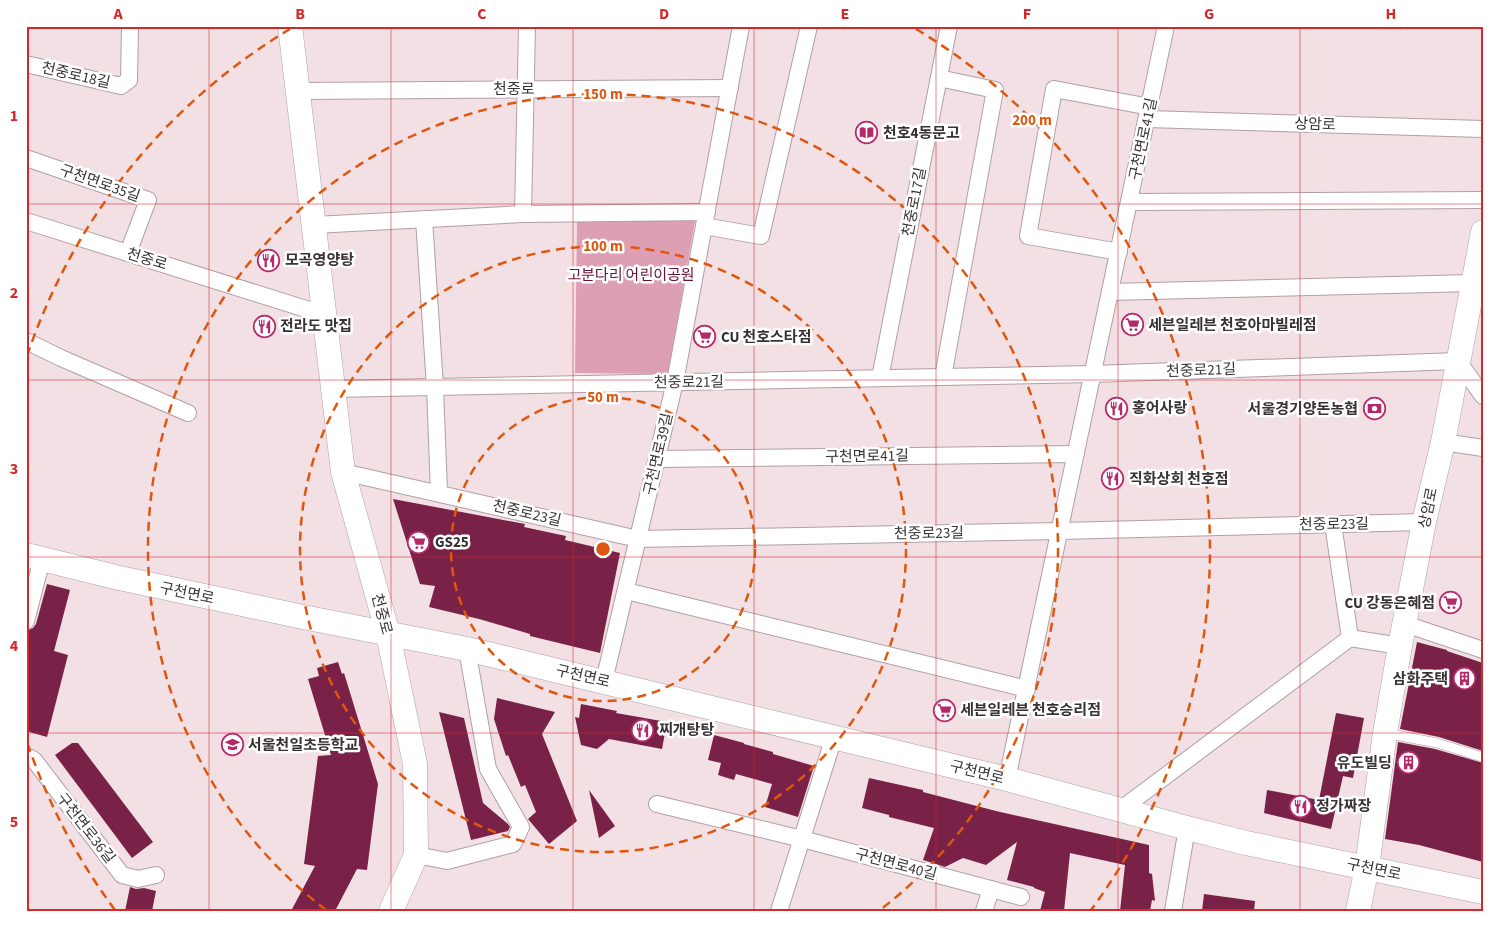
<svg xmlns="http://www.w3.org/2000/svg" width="1509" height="937" font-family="'Source Sans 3','Noto Sans KR',sans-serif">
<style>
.green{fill:#dc9fb3}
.building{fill:#792147}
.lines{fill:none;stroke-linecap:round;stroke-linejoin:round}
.lane-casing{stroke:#b09fa4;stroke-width:10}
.street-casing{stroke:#b09fa4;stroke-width:18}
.secondary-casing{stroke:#b09fa4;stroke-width:25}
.lane{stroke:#fff;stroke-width:9}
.street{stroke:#fff;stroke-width:16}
.secondary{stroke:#fff;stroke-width:24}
.grid{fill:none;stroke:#d62828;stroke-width:1;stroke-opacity:0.55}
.ring{fill:none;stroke:#df570e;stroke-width:2.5;stroke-dasharray:9 6}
.labels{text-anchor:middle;stroke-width:5;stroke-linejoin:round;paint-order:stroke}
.street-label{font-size:15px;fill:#393234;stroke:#fff}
.poi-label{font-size:15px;font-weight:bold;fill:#393234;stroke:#fff;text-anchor:start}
.park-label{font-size:15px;fill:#6a123b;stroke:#fff}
.centre{fill:#df570e;stroke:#fff;stroke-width:2.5}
.ring-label{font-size:15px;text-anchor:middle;font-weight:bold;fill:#df570e;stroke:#fff;stroke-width:5;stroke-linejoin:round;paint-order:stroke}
.neatline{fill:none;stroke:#d62828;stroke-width:2}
.grid-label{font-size:16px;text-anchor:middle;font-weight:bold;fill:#d62828}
</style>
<rect width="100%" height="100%" fill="#f2e0e5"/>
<!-- green -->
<path class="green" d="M 577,221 L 695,221 L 668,374 L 575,373 Z"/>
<!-- building -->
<g class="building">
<path d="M 393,499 L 525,524 L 524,527 L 566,536 L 565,540 L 620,553 L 600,653 L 530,636 L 530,634 L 479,619 L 429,607 L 435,586 L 420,584 Z"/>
<path d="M 47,584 L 70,590 L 54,651 L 68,655 L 47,737 L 26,731 L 26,631 L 33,628 L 36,624 Z"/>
<path d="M 1417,642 L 1447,650 L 1447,651 L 1483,663 L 1483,751 L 1439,737 L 1400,729 Z"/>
<path d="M 338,662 L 342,674 L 344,673 L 378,784 L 367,870 L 357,869 L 335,911 L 291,911 L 315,866 L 304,864 L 318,756 L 331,755 L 308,679 L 319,676 L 317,668 Z"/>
<path d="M 497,698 L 555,712 L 542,734 L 577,821 L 549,844 L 528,819 L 536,812 L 525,785 L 521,787 L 508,755 L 506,756 L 494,719 Z"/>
<path d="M 581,704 L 617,711 L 616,713 L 667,722 L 662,749 L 609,739 L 597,749 L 581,745 L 575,717 L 579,718 Z"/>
<path d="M 439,712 L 464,718 L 483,803 L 508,824 L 510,827 L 508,831 L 471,840 Z"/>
<path d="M 1336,713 L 1364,718 L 1353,778 L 1343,776 L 1331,829 L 1264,813 L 1267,790 L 1319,800 Z"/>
<path d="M 714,735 L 744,743 L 744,744 L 773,752 L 773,754 L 814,766 L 798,817 L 765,807 L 772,784 L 736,774 L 734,780 L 718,775 L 721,763 L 708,760 Z"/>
<path d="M 1398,742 L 1435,749 L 1483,763 L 1483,862 L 1419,845 L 1385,839 Z"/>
<path d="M 72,743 L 78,743 L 153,842 L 132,858 L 55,755 Z"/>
<path d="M 869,778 L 923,790 L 923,792 L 996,811 L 1149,845 L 1149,873 L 1152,874 L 1155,901 L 1152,900 L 1150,911 L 1120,911 L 1125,865 L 1070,853 L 1064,911 L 1040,911 L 1045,892 L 1034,888 L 1034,887 L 1007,880 L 1017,842 L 986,865 L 963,858 L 945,867 L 923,860 L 934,828 L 889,817 L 889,815 L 862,808 Z"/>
<path d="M 589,790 L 615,826 L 599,838 Z"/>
<path d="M 130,887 L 136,889 L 144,888 L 156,891 L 152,911 L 125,911 Z"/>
<path d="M 1204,894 L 1255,901 L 1254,911 L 1202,911 Z"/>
</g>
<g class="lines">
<defs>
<path id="lane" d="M 1385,733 L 1437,743 L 1482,757"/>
<g id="street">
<path d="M 26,64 L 121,86 L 129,80 L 130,26"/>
<path d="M 939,78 L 995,90 L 943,377"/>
<path d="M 298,91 L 730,88"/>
<path d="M 1147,119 L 1483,129"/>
<path d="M 26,158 L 148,200 L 128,253"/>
<path d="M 1129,202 L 1483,200"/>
<path d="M 523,214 L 527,26"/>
<path d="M 424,219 L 435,387 L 439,493"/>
<path d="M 26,221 L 325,315"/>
<path d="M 314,225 L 523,214 L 707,212"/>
<path d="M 704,226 L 761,236 L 809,26"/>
<path d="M 1119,252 L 1028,236 L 1054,89 L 1150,107"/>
<path d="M 1110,292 L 1473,283"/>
<path d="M 26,341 L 61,358 L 188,413"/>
<path d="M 880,378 L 949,26"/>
<path d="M 333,389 L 1093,374 L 1458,361 L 1483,396"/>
<path d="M 1443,442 L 1483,448"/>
<path d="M 657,459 L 1076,454"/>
<path d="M 343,472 L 638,539 L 1060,531 L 1424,522"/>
<path d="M 1333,524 L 1350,638"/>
<path d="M 626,591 L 1027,689"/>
<path d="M 26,621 L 42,559"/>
<path d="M 1405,624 L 1483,650"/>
<path d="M 604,681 L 675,382 L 741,26"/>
<path d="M 26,756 L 34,760 L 122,875 L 138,879 L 156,875"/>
<path d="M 1007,779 L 1166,26"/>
<path d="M 657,804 L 802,839 L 1021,897"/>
<path d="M 1120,810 L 1350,638 L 1400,646"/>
<path d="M 416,855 L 447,861 L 513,844 L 521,827 L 488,769 L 467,649"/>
<path d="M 779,911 L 834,737"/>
<path d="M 984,911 L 991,889"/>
<path d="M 1173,911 L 1187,828"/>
</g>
<g id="secondary">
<path d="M 290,26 L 343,472 L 388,634 L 415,764 L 416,855 L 391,911"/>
<path d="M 26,555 L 115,577 L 303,617 L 467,649 L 1007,779 L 1187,828 L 1246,843 L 1483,892"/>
<path d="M 1358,911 L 1367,867 L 1385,733 L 1400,646 L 1424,522 L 1443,442 L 1483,232"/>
</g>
</defs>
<!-- lane casing -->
<use href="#lane" class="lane-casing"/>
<!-- street casing -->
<use href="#street" class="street-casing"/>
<!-- secondary casing -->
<use href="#secondary" class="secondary-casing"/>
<!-- lane -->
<use href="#lane" class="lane"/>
<!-- street -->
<use href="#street" class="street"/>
<!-- secondary -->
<use href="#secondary" class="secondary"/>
</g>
<!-- grid -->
<path class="grid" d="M 209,26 L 209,911M 391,26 L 391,911M 573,26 L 573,911M 754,26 L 754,911M 936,26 L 936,911M 1118,26 L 1118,911M 1300,26 L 1300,911M 26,204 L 1483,204M 26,380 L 1483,380M 26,557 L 1483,557M 26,733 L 1483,733"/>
<!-- distance rings -->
<g class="ring">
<circle cx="603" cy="549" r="152"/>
<circle cx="603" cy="549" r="303"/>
<path d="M326 910A455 455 0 1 1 880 910"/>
<path d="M115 910A607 607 0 0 1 27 742M27 356A607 607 0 0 1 290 29M916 29A607 607 0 0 1 1091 910"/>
</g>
<!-- icons -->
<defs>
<symbol id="library-ring" viewBox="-11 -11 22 22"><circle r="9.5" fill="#fff" stroke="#b42a68" stroke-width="1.5"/><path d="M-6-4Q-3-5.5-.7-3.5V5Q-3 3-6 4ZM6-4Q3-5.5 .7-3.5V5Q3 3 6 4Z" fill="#b42a68"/></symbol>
<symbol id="restaurant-ring" viewBox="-11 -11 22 22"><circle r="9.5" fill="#fff" stroke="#b42a68" stroke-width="1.5"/><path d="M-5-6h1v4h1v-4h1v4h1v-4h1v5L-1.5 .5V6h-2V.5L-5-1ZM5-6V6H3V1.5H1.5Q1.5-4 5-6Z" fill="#b42a68"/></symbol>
<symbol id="supermarket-ring" viewBox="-11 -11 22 22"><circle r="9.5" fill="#fff" stroke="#b42a68" stroke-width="1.5"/><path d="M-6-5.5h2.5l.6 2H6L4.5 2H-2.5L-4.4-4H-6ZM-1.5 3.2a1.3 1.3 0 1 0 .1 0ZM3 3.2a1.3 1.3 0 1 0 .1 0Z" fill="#b42a68"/></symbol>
<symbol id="bank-ring" viewBox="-11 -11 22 22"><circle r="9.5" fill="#fff" stroke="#b42a68" stroke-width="1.5"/><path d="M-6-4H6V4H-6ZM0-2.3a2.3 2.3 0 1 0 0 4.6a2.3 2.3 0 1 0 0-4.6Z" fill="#b42a68"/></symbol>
<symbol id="building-ring" viewBox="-11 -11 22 22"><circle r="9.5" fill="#fff" stroke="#b42a68" stroke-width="1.5"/><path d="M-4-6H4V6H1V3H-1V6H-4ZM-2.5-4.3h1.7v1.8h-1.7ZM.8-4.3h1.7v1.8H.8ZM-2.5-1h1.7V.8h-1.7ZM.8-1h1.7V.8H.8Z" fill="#b42a68"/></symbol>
<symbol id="school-ring" viewBox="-11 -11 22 22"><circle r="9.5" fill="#fff" stroke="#b42a68" stroke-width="1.5"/><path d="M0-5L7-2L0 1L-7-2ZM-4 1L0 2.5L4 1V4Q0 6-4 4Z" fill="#b42a68"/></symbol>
</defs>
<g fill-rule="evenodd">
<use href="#library-ring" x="854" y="120" width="25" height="25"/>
<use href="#restaurant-ring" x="256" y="248" width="25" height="25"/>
<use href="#supermarket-ring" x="1120" y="312" width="25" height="25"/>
<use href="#restaurant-ring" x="252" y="314" width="25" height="25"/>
<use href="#supermarket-ring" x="692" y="324" width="25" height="25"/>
<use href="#restaurant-ring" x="1104" y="396" width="25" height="25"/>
<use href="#bank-ring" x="1362" y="396" width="25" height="25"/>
<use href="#restaurant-ring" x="1100" y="466" width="25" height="25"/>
<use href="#supermarket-ring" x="406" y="530" width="25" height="25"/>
<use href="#supermarket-ring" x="1438" y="590" width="25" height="25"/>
<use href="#building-ring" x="1452" y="666" width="25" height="25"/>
<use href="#supermarket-ring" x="932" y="698" width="25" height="25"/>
<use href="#restaurant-ring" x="630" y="718" width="25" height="25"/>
<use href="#school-ring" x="220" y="732" width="25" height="25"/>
<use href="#building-ring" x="1396" y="750" width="25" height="25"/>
<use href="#restaurant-ring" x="1288" y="794" width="25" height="25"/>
</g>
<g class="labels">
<!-- street labels -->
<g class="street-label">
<text transform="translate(76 75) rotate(13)" y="5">천중로18길</text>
<text x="514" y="94">천중로</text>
<text transform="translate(1315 124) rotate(2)" y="5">상암로</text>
<text transform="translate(1143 139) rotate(-78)" y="5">구천면로41길</text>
<text transform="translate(100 183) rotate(19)" y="5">구천면로35길</text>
<text transform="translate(914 202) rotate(-79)" y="5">천중로17길</text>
<text transform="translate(147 259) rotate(17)" y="5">천중로</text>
<text transform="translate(1201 370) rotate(-2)" y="5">천중로21길</text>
<text transform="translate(689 382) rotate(-1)" y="5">천중로21길</text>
<text transform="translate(658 454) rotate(-77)" y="5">구천면로39길</text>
<text transform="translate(867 456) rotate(-1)" y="5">구천면로41길</text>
<text transform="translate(1428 508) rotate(-78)" y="5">상암로</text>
<text transform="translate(527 513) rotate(13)" y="5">천중로23길</text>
<text transform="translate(1334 524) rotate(-1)" y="5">천중로23길</text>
<text transform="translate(929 533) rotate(-1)" y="5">천중로23길</text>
<text transform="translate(187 593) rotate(12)" y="5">구천면로</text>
<text transform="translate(382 614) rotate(75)" y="5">천중로</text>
<text transform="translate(583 676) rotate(13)" y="5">구천면로</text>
<text transform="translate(977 772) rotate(14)" y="5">구천면로</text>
<text transform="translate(86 828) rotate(52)" y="5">구천면로36길</text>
<text transform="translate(896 864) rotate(15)" y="5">구천면로40길</text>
<text transform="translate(1374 869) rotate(12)" y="5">구천면로</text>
</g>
<!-- poi labels -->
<g class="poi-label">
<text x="883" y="138">천호4동문고</text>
<text x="285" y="265">모곡영양탕</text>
<text x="1148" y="330">세븐일레븐 천호아마빌레점</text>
<text x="280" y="331">전라도 맛집</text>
<text x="721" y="342">CU 천호스타점</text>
<text x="1132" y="413">홍어사랑</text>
<text x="1358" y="414" text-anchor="end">서울경기양돈농협</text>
<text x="1129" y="484">직화상회 천호점</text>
<text x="435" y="547">GS25</text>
<text x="1435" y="608" text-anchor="end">CU 강동은혜점</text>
<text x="1448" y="684" text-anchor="end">삼화주택</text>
<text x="960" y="715">세븐일레븐 천호승리점</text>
<text x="659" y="735">찌개탕탕</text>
<text x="248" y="750">서울천일초등학교</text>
<text x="1392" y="768" text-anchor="end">유도빌딩</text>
<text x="1316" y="811">정가짜장</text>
</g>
<!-- park labels -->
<g class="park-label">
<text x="631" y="280">고분다리 어린이공원</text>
</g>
</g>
<circle cx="603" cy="549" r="8" class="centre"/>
<g class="ring-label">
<text x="603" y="99">150 m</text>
<text x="1032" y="125">200 m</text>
<text x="603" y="251">100 m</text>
<text x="603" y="402">50 m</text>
</g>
<!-- border -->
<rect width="1509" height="937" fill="none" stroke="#ffffff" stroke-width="55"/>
<rect x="28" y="28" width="1454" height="882" class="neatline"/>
<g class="grid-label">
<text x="118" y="19">A</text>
<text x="300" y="19">B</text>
<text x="482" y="19">C</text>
<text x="664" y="19">D</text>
<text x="845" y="19">E</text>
<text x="1027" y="19">F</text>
<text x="1209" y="19">G</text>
<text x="1391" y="19">H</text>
<text x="14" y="121">1</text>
<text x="14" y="298">2</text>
<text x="14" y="474">3</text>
<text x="14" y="651">4</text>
<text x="14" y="827">5</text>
</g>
</svg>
